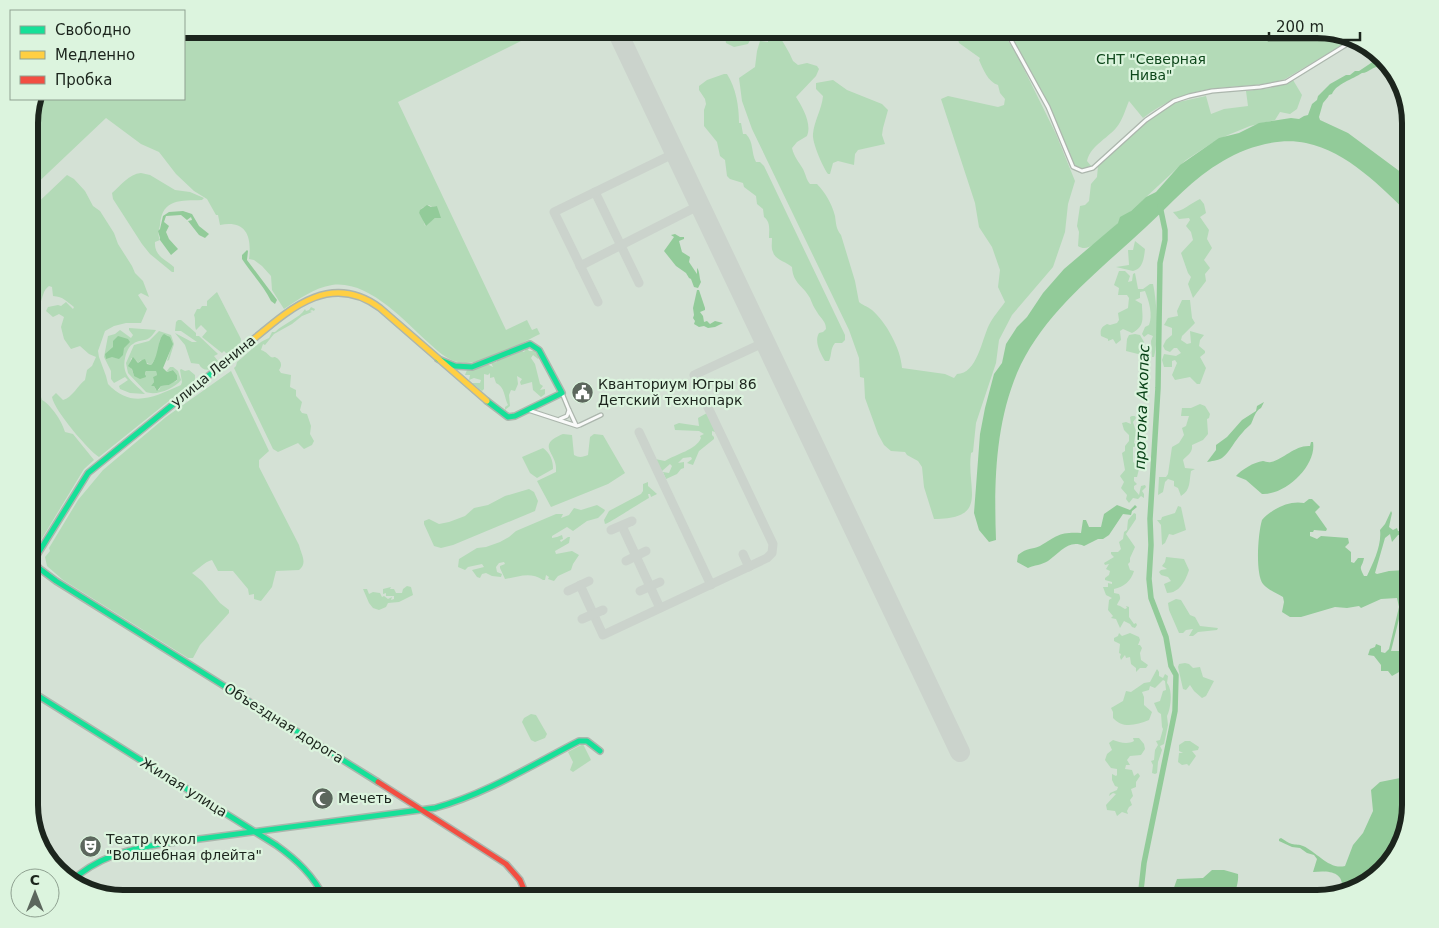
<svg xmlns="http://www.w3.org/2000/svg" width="1439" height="928" font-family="'DejaVu Sans',sans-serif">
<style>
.green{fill:#b3dab7;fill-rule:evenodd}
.water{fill:#92cb99}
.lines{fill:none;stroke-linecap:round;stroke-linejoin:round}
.river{stroke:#92cb99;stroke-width:5.5}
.taxiway{stroke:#cbd3cc;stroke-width:9}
.runway{stroke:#cbd3cc;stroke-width:20}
.street-casing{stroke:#acb6ad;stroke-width:5.5}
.fast-casing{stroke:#acb6ad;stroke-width:8}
.slow-casing{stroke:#acb6ad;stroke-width:8}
.jam-casing{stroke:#acb6ad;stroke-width:8}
.street{stroke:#f9faf9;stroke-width:3}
.fast{stroke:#16e098;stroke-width:5}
.slow{stroke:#ffcf43;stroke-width:5}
.jam{stroke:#f24e42;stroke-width:5}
.labels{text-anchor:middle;stroke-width:4.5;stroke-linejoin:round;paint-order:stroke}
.park-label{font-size:14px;fill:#0e471b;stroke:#dcf4de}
.street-label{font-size:14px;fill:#1c251d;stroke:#dcf4de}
.poi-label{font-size:14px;fill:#1c251d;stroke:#dcf4de;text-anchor:start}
.water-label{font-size:15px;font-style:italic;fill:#084217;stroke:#dcf4de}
.rim{fill:none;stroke:#1c251d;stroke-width:6}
</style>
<rect width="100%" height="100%" fill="#d4e1d5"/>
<!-- green -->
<g class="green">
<path d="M 184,29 L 530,29 L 533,35 L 398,102 L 506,330 L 527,320 L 532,330 L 537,328 L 540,334 C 522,343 485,363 466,363 C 451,363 441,354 430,344 C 404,321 369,280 332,285 C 314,288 299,299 284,309 L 272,290 L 271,276 L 262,266 L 254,260 L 249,259 C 252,236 246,220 220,225 L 218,215 L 216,215 L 207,199 L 194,191 L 176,174 L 159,152 L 141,144 L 106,118 L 29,191 L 29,117 L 37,99 L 184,99 ZM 429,205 L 432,207 L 437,206 L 439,218 L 435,218 L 425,226 L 423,219 L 419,213 L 422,208 Z"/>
<path d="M 724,29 L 750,29 L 754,33 L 748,44 L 734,47 L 726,43 Z"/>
<path d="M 955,29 L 1001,29 L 1017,55 L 1056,134 L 1075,181 L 1068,204 L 1065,232 L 1053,267 L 1012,315 L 999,340 L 996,363 L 976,423 L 973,452 L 971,453 C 966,489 990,519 934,519 L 924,487 L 922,467 L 918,461 L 907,455 L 905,452 L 891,451 L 884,445 L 878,434 L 865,398 L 864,378 L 860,377 L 859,358 L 849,330 L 752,129 L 742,101 L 739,78 L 755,67 L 757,51 L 760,41 L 768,42 L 768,35 L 771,32 L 778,33 C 783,43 789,51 793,61 L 798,65 L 807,63 L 817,66 L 819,69 L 816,76 L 796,97 C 803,108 812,124 807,136 L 797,142 L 792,148 C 794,157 799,162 803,169 C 806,175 806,179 810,184 L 817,184 C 825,192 832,204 835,216 C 836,223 836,229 841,235 L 855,281 L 859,302 C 862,305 867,306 872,310 C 886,322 901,349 902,368 L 945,374 L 954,378 L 957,374 C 977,374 982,339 989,325 C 993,317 1000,309 1005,302 L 998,287 L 1000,270 L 992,247 L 979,227 L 975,203 L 941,99 L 948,96 L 998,107 L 1004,105 L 1005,99 L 1000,93 L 998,85 C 988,82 983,69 979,60 L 980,58 L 959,43 Z"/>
<path d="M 1007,29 L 1316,29 L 1352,39 L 1285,79 C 1261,87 1236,85 1211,89 C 1185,93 1164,102 1143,118 L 1129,101 C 1126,108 1123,118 1119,124 C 1110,138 1091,144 1087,161 L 1092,167 L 1083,169 L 1075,166 L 1049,106 Z"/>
<path d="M 724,74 L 727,74 C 736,88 739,106 739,123 L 741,123 L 743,134 L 746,134 C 754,142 751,153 756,162 L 760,162 L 764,166 L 845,335 L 845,340 L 842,343 L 835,343 C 830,349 832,355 829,361 L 825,361 C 820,353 814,341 819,333 L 823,332 L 826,329 C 826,321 821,319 817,312 C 814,308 812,303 810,298 C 803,285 793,284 792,267 C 787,262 775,260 773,252 C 771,248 772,243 772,238 L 769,238 C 769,231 771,222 764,217 L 763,209 L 757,204 L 756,196 L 744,187 L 743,183 L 730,179 L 727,176 L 725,160 L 720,156 L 717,142 L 704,126 L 704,110 L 706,104 L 705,99 L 699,90 L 699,86 L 707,80 Z"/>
<path d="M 833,80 L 847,90 L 882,104 L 888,110 L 883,128 L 882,135 L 885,144 L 858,150 L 855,154 L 854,165 L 838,161 L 833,163 L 830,174 L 828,174 C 823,167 812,143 813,134 C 814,121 822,109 823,96 L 816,89 L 816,83 Z"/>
<path d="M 1293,80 L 1302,95 L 1297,109 L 1290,114 L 1280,112 L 1275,120 L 1250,126 L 1228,135 L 1212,143 L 1186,160 L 1102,238 C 1095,243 1087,252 1078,246 L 1079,232 L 1077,226 L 1080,206 L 1085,205 L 1089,201 L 1091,184 L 1097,177 L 1098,166 L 1131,135 L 1160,111 L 1174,103 L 1206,96 L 1211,114 L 1224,109 L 1248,106 L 1246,91 L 1271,88 Z"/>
<path d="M 141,173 L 150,175 L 175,190 L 190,192 L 204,198 L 202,200 C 181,201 162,198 160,225 C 159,231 157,233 160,240 L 155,242 C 154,256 165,259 174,267 L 174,272 L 172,272 L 150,254 L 142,244 L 113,199 L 112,193 C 121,185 129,174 141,173 Z"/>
<path d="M 67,175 L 74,179 L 85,191 L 93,206 L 100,211 L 114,233 L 118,244 L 132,266 L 135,273 L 143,281 L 149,297 L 141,293 L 138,295 L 147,309 L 141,323 L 126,323 L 114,326 L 105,331 L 98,351 L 99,357 L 106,376 L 108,384 C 131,409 154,397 181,385 L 182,382 L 180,370 L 181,369 L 185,371 L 189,370 L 195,375 L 195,380 L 99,457 C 88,450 54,410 52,397 L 56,393 L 63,400 C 72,398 78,385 85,380 L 87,370 L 92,366 L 96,357 L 89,354 L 80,346 L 71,349 L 64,339 L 61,327 L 64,317 L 59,314 L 53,317 L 46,311 L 48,307 L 58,305 L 61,306 L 66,302 L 73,309 L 74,307 C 66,301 64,297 53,296 L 52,287 L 49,286 C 43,290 43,297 40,304 C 33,293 24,283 32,270 L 29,269 L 29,211 Z"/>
<path d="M 1200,199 L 1204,204 L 1206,213 L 1200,217 L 1209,230 L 1207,239 L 1212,248 L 1204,260 L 1210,268 L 1205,274 L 1206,281 L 1193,298 L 1188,284 L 1191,277 L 1188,273 L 1181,253 L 1193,240 L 1191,232 L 1186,226 L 1190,220 L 1189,218 L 1179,219 L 1173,212 C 1182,212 1191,203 1200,199 Z"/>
<path d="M 1135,241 L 1145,249 C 1144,258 1143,269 1133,271 L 1116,267 L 1129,265 L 1128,250 L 1133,250 Z"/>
<path d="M 1119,271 L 1125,271 L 1130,276 L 1128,282 L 1132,281 L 1133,274 L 1135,273 L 1138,289 L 1143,289 L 1150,284 L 1153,284 C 1157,302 1159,339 1154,357 L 1152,357 L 1151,341 L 1153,336 L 1148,334 L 1144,337 L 1142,334 L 1145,327 L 1149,325 C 1153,315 1149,301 1145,291 L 1140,292 L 1140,298 L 1135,300 L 1142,304 C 1142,317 1146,326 1132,333 L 1123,329 L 1120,331 L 1121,340 L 1116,344 L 1113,339 L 1108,341 L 1108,339 L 1101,336 C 1100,330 1101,327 1107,324 L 1110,325 L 1117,323 L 1119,320 L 1118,313 L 1128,308 L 1129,298 L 1127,295 L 1118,295 L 1119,288 L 1114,285 Z"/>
<path d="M 217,292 L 241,339 C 241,346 233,353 226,353 L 224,351 L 222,353 L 202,337 L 207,331 L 201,325 L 196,330 C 194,324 196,320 194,315 L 197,309 L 200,309 L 202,306 L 207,306 L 207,301 Z"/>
<path d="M 1182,300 L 1190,300 L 1192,318 L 1195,323 L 1182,336 L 1181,340 L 1187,344 L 1191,343 L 1190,331 L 1204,335 L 1200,340 L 1199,346 L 1205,351 L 1205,353 L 1200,357 L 1206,368 L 1200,384 L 1197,384 L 1190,377 L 1175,380 L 1172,375 L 1177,363 L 1175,360 L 1172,361 L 1172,367 L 1164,367 L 1162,360 L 1164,354 L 1176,356 L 1181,353 L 1177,348 L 1174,348 L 1170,352 L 1165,350 L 1163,346 L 1166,340 L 1172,335 L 1172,328 L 1164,325 L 1168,318 L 1178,316 L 1177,311 Z"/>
<path d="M 311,307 L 315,309 L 314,311 L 312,310 L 310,311 L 312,312 L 302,316 L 292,324 L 274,334 L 265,345 L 263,344 L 261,350 C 267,352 268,355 271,357 C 272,358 274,357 275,357 C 281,360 283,365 279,370 L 281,373 L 291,375 L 290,387 L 296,390 L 296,396 L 302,402 L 300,410 L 302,413 L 307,414 L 311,426 L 310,434 L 314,441 L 312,445 L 304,449 L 298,443 L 278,452 L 273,449 L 234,368 L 236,366 L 237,362 C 247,354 258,342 269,338 L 272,332 L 275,332 C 284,323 300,318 305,309 L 306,311 L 309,310 Z"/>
<path d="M 178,320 L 181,320 L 196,333 L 196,336 L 199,336 L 218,354 L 214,356 L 218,361 L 217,366 L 211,365 L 212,369 C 206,371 201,369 199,364 L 191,363 L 185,345 L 175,333 L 192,342 L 197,342 L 181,331 L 175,331 L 176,322 Z"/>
<path d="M 129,328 L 156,330 C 147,345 142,337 133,344 C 129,346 128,350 126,354 C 120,375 131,380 145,394 L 130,393 L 120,389 L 119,386 L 128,380 L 125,377 L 114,383 L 111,379 L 111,371 L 104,357 L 108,336 L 115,334 L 120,330 L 131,338 L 133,335 L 129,330 Z"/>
<path d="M 159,331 L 171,335 L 174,344 L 169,360 L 167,361 C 170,351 174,343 167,335 L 160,339 L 157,356 L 151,365 L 141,360 L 138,363 L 137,361 L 131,358 L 130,364 L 134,376 L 146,375 L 145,373 L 147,370 L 156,371 L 157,375 L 153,377 L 154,382 L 151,386 L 154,386 L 156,390 L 159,390 L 161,386 L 169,385 L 173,382 L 177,381 L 177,375 L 173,370 L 166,372 L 170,367 L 173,367 L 178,371 L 181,380 C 174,389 156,396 146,392 L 128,373 L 126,363 L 134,345 L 149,341 Z"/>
<path d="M 1135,334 L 1140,335 L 1144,342 L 1145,352 L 1142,355 L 1126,351 L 1127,339 L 1129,335 Z"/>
<path d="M 527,348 L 529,351 L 534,351 L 540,357 L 538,359 L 533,355 L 531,358 L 535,364 L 540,384 L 543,386 L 540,390 L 545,389 L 545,394 L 541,397 L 533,390 L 532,382 L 521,385 L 520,382 L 522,379 L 517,376 L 518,384 L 515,391 L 511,390 L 509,395 L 510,406 L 505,410 L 505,407 L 508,405 C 504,397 505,387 496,383 L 494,377 L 490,378 L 490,373 L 488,375 L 484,374 L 484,389 L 482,391 L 472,383 L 480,383 L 481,380 L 474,378 L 469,380 L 470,375 L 465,375 L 467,370 L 487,364 L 493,367 L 491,363 L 497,362 L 497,360 L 505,356 L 522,351 L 524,352 Z"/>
<path d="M 231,371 L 269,451 L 259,460 L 259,467 L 299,545 C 301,554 308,563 299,570 L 276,571 L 272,587 L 261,601 L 254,599 L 254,594 L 249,595 L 248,589 L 233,571 L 218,571 L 212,560 C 204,562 199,569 192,573 L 202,581 L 220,603 L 229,610 L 229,613 L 200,645 L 193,658 L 188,658 L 63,580 L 47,566 L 45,557 L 50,551 L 49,548 L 78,500 L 103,470 L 166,417 Z"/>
<path d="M 29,380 L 40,394 L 42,400 C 51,405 62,421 65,432 L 73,434 L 94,460 L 84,469 L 38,545 L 31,542 L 29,538 Z"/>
<path d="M 1200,404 L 1205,406 L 1210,414 L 1209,418 L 1207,419 L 1208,434 L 1203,440 L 1192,445 C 1193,453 1187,455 1183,460 L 1185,468 L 1195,469 L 1191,471 C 1189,481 1191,490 1181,496 L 1178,488 L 1174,486 L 1174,481 L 1168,479 L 1165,482 L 1163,492 L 1158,495 L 1159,477 L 1166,477 L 1168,474 L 1172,447 L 1179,443 L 1184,435 L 1182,428 L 1186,426 L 1189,416 L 1181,416 L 1182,408 L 1191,408 Z"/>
<path d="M 708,410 L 720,436 L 718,437 L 715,432 L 712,431 L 712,435 L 714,437 L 714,439 L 699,451 L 693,465 L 687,463 L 692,459 L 691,457 L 683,458 L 678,463 L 684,462 L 684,468 L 681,469 L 677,474 L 666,479 L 663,472 L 669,473 L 672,466 L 670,464 L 662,471 L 655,459 L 665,461 C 676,454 696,450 701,438 L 700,436 L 704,434 L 699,431 L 675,430 L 674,425 L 679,423 L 699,426 L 698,418 L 707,413 Z"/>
<path d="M 1132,416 L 1135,416 L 1136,418 L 1133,422 L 1137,435 L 1135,437 L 1134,443 L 1138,446 L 1133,447 L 1133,462 L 1137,465 L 1139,469 L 1137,477 L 1134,477 L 1134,481 L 1137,484 L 1134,486 L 1134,489 L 1139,495 L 1141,486 L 1145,485 L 1146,487 L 1142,491 L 1144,494 L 1144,498 L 1141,496 L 1138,499 L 1133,498 L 1129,503 L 1126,499 L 1127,495 L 1121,488 L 1124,482 L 1120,476 L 1125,470 L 1122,453 L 1125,451 L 1125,446 L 1129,441 L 1129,435 L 1124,430 L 1122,423 L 1126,422 L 1131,424 L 1130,417 Z"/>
<path d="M 563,434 L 572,435 L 574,455 C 579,458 583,457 588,455 L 590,437 L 594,434 L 603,435 L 625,473 L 608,484 L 551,507 L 537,481 L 556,472 C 559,453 534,446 563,434 Z"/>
<path d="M 543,448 C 550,453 553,460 553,469 L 537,478 L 530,473 L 522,457 Z"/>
<path d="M 648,482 L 648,486 L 657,494 L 651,497 L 650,494 L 648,494 L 649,498 C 641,502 610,523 605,524 L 604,520 L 609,511 L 641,494 L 643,491 L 643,484 Z"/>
<path d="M 529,489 L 534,492 L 538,501 L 535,511 L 453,545 L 441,548 L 434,546 L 424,524 L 424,521 L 429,519 L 439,524 L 449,522 L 465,516 L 474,508 L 488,505 L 505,496 Z"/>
<path d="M 597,505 L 605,510 L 604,512 L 598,518 L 587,521 L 573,531 L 567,527 L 552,536 L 552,538 L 557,537 L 562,535 L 563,539 L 560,540 L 561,542 L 568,537 L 570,537 L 569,543 L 555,551 L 556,554 L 572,551 L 579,555 L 573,564 L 571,570 L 558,576 L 554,581 L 548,579 L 549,577 L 546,575 L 545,580 L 543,580 C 530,571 518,577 505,579 L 500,568 L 500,566 L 505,564 L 504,562 L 499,563 L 496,567 L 497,572 L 502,574 L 501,577 L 492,576 L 486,573 L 482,574 L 480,578 L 477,577 L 472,570 L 484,567 L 482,564 L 468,567 L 465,570 L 458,567 L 459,559 L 477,548 L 486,547 L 500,542 L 509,537 L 516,531 L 556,514 L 563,514 L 561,518 L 569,515 L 574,508 L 581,510 Z"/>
<path d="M 1178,506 L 1181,507 L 1186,530 L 1173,535 L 1169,534 L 1165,543 L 1162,545 L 1161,525 L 1157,520 L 1161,520 L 1162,517 L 1175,513 Z"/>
<path d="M 1134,513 L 1136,514 L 1136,519 L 1126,534 L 1135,547 L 1130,558 L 1130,562 L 1128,564 L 1130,570 L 1134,571 C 1131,581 1124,587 1114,589 L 1114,593 L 1119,594 C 1122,600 1118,601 1117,605 L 1120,606 L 1125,609 L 1127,608 L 1126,606 L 1129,607 L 1129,617 L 1134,624 L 1136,623 L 1137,625 L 1135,628 L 1132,627 L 1130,624 L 1124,621 L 1120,628 L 1116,619 L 1111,618 L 1113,616 L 1108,610 L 1109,600 L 1112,598 L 1106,595 L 1103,587 L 1108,587 L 1108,583 L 1112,584 L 1112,582 L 1105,580 L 1105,578 L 1109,575 L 1110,571 L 1106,569 L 1109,564 L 1105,565 L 1104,563 L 1114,557 L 1111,554 L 1111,552 L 1118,552 L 1121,549 L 1119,542 L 1123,539 L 1124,532 L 1127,530 L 1128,520 Z"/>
<path d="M 1166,557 L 1184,559 L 1189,570 C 1185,582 1179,593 1167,593 L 1164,584 L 1171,581 L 1168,577 L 1161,575 L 1159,572 L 1161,570 L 1167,569 L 1162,566 L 1165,562 Z"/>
<path d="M 407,586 L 411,587 L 413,595 L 399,602 L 388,603 L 386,607 L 379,610 L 373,608 L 369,603 L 363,589 L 367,589 L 369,594 L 373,592 L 380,593 L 382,597 L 384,596 L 388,599 L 392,597 L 391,600 L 394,599 L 394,596 L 386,596 L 386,593 L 383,594 L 383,589 L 391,587 L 390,589 L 394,589 L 396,593 L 402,593 L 403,589 Z"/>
<path d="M 1176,599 L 1181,600 L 1190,615 L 1195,617 L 1200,626 L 1218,628 L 1217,630 L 1198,632 L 1193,636 L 1189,636 L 1193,629 L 1186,630 L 1183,633 L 1179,633 L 1169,610 L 1168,603 Z"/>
<path d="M 1119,633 L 1122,636 L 1130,633 L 1139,637 L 1140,640 L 1138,645 L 1140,645 L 1142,648 L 1140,653 L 1141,660 L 1148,665 L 1146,668 L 1140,668 L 1136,672 L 1136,668 L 1131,664 L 1130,657 L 1126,658 L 1125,655 L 1121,660 L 1120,657 L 1121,654 L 1119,653 L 1120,644 L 1114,641 L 1114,638 L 1118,636 Z"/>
<path d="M 1185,663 L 1189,664 L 1193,668 L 1200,667 L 1203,677 L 1214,681 L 1206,696 L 1202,698 L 1194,691 L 1190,685 L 1186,690 L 1183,689 L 1178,667 L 1179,664 Z"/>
<path d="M 1157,669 L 1159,672 L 1159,676 L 1163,678 L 1165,674 L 1168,676 L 1167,683 C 1173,690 1171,708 1167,716 L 1168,725 L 1164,744 L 1160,746 L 1162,750 L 1158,762 L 1157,773 L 1155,774 L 1152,773 L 1153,765 L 1151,761 L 1154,760 L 1155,750 L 1158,745 L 1156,741 L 1160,740 L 1163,729 L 1162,727 L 1161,714 L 1158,712 L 1154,703 L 1160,701 L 1163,691 L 1166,690 L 1165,681 L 1163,680 L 1155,688 L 1150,686 L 1149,690 L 1142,692 L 1144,697 L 1144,705 L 1152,712 L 1149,720 C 1136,725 1123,729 1113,718 L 1113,712 L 1111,708 L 1123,701 L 1126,691 L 1131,692 L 1144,683 L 1150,682 Z"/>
<path d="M 531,714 L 536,715 L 547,734 L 545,738 L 535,742 L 531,740 L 522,722 L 524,718 Z"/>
<path d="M 1133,738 L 1139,738 L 1144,744 L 1145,749 L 1141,755 L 1130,756 L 1127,760 L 1130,765 L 1126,765 L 1125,769 L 1132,770 L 1134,776 L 1138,773 L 1140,776 L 1136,782 L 1136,787 L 1131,789 L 1133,796 L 1130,800 L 1132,805 L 1129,807 L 1127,811 L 1128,814 L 1122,812 L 1117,816 L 1115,811 L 1107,810 L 1106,805 L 1116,794 L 1113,793 L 1109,796 L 1110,793 L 1117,790 L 1118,787 L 1115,786 L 1112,780 L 1112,774 L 1116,776 L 1117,775 L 1117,769 L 1111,768 L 1105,760 L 1107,754 L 1112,750 L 1109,743 L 1113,740 C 1119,742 1127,745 1134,741 Z"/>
<path d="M 1185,741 L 1190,741 L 1199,747 L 1198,750 L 1192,751 L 1196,756 L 1189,766 L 1187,764 L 1182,765 L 1178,762 L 1179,753 L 1183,753 L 1179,751 L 1179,745 Z"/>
<path d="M 583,744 L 591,760 L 573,772 L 570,770 L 573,762 L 568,752 Z"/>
</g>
<!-- water -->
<g class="water">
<path d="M 1377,59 L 1380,62 L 1378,67 C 1371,67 1369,73 1362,73 C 1353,79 1336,84 1332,94 L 1329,95 L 1328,97 L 1323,103 L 1319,117 L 1320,120 L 1348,133 L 1410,179 L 1410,215 C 1381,187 1348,152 1306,143 C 1279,137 1246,147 1223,161 C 1193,178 1171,204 1146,227 C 1099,271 1043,313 1017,373 C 995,426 994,484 996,540 L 989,542 L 979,530 L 974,513 L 980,434 L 985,408 L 994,374 L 1002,363 L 1006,344 L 1017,327 L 1027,317 L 1043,293 L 1064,269 L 1118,223 L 1120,217 L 1131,211 L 1146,197 L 1156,192 L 1180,165 L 1219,138 L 1239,133 L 1259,123 L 1291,118 L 1299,119 L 1304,116 L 1308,115 L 1312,104 L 1317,100 L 1318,96 L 1330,84 L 1346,75 L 1350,75 L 1355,71 L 1359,71 Z"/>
<path d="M 427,205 L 431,207 L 437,206 L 441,218 L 435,218 L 426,226 L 419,213 L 420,210 Z"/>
<path d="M 183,211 L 192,214 L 199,226 L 209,234 L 205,238 L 199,235 L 188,221 L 192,220 L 191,217 L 187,220 L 181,215 L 166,216 L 164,222 L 169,226 L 166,232 L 169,239 L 178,249 L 171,255 L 160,240 L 160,238 L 158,231 L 160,229 L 163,216 L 169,212 Z"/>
<path d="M 675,234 L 680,237 L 684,237 L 684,239 L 679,241 L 682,252 L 690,257 L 689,262 L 697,274 L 697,268 C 700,271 699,278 701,282 L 698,288 L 694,287 L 691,279 L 689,278 L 686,273 L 676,266 L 664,251 L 674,237 L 671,235 Z"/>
<path d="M 247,250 L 248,251 L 247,260 L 277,300 L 275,304 L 271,301 C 264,286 251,273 242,259 L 242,255 Z"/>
<path d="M 697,290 L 699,290 L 705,308 L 705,310 L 700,312 L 703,316 L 704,322 L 707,321 L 710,324 L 715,321 L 723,323 L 715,327 L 708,328 L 704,326 L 699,327 L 694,324 L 695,321 L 693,318 L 694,315 L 693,308 Z"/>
<path d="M 164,334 L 170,337 L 173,344 L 163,368 L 167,372 L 173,370 L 177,375 L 177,380 L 169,385 L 161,386 L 157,391 L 154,386 L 151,386 L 154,382 L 153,377 L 157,375 L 156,371 L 146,371 L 145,373 L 146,377 L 140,379 L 134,376 L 132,369 L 128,366 L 133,357 L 138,363 L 142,360 L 145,359 L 147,364 L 151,365 C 159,357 157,339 164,334 Z"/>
<path d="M 118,336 L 128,339 L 130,342 L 124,348 L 123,355 L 119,359 L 112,357 L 106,359 L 105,354 L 113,347 L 113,341 Z"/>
<path d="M 1264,402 L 1261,408 C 1255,411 1254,418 1251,424 C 1249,426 1245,429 1243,432 C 1234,441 1231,451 1222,458 C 1217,461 1211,461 1207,462 L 1216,450 L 1216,445 L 1227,437 L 1242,420 L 1256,411 L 1257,406 Z"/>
<path d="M 1311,442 L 1313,442 C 1317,465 1286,495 1262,494 L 1246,480 L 1236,476 C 1241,470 1254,462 1263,461 C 1265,461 1268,463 1271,462 C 1284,459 1295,445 1310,446 Z"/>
<path d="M 1309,499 L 1312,499 L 1320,507 L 1315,512 L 1327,529 L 1326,531 L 1314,530 L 1313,532 L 1310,532 L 1310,536 L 1317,539 L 1321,536 L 1348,538 L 1349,543 L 1345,547 L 1351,552 L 1351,562 L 1354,563 L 1358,558 L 1364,558 C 1362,569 1358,564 1364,576 L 1367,576 C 1373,563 1382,545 1380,530 L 1385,524 L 1391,511 L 1392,513 L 1389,527 L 1393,530 L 1397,528 L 1398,531 L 1406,532 L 1404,534 L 1398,535 L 1392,542 L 1390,534 L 1385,538 L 1375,573 L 1377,574 L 1389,571 L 1406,570 L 1410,560 L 1410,606 L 1406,607 L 1404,604 L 1402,607 L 1391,651 L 1399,651 L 1401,649 L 1402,652 L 1400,655 L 1409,658 L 1410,676 L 1405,676 L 1399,672 L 1392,676 L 1388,671 L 1381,671 L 1381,665 L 1374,656 L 1368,655 L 1370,649 L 1375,647 L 1376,644 L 1381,646 L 1381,652 L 1385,653 L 1389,649 L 1399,607 L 1397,598 L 1381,599 L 1361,608 L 1359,606 L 1347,608 L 1335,607 L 1301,617 L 1290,617 L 1282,612 L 1284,602 L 1283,597 C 1277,593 1268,590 1263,584 C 1255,573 1258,533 1262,520 C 1272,509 1289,500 1304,503 Z"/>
<path d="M 1117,505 L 1130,510 L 1135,505 L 1137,507 L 1132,511 L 1131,515 L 1123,514 L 1109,535 L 1103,539 L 1098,539 L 1084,546 C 1068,539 1060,553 1048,561 C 1042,565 1034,565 1028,568 L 1017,562 L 1018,555 C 1028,547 1031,550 1040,546 C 1058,536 1058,532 1081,533 L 1083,520 L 1086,520 L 1089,527 L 1101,527 L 1104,514 Z"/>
<path d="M 1410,776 L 1410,805 L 1395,857 L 1363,887 L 1337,894 L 1342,889 C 1344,870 1326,871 1313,872 L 1317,859 L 1314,855 L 1307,853 L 1300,848 L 1292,847 L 1279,841 L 1279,839 L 1281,838 C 1285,840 1288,843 1292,844 C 1296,845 1299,844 1303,846 C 1317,852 1329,870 1345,866 L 1353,845 L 1363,833 L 1373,811 L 1371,790 L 1380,782 Z"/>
<path d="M 1212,870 L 1224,870 L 1238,874 C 1239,883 1235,891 1233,899 L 1170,899 L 1177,879 L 1203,878 Z"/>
</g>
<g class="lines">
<!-- river -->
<path class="river" d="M 1140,899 L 1144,863 L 1175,711 L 1176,675 L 1171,666 L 1166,637 L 1151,598 L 1149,579 L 1151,545 L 1150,519 L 1158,388 L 1160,263 L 1165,240 L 1165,230 L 1160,206"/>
<!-- taxiway -->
<g class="taxiway">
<path d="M 595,192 L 639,283"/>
<path d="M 580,266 L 700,205"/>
<path d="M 598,302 L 554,212 L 675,153"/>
<path d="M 694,375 L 765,342"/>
<path d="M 639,432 L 711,585"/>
<path d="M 622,526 L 660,608"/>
<path d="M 611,530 L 632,521"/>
<path d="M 743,554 L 749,567"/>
<path d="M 626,561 L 646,551"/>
<path d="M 580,585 L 603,635 L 767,558 L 772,553 L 773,544 L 705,401"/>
<path d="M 568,591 L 589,581"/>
<path d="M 640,591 L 660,582"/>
<path d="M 582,619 L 603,610"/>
</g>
<!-- runway -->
<path class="runway" d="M 616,29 L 960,752"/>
<defs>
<g id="street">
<path d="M 1005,29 L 1048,107 L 1073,167 L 1082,171 L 1093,168 L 1146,120 L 1174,101 L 1189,96 L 1212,91 L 1260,87 L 1286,82 L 1354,40"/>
<path d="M 528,410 L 577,426 L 580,425 L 601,415"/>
<path d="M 569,410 L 576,425"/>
<path d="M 560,419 L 567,416 L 569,410 L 562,393"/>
</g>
<g id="fast">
<path d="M 438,359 L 455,366 L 472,367 L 530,344 L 539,350 L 562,393 L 515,416 L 508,417 L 487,401"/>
<path d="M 29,556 L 40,569 L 56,581 L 378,782"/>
<path d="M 29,568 L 88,473 L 238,352"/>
<path d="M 29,690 L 276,845 C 297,860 313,875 325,899"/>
<path d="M 70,882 C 98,857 125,850 161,844 L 435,808 C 486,794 532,765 579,741 L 587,741 L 600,751"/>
</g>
<path id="slow" d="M 238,352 C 281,318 325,267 380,308 L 487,401"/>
<path id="jam" d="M 378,782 L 506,864 L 520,880 L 528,899"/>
</defs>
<!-- street casing -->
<use href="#street" class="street-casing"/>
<!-- fast casing -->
<use href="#fast" class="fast-casing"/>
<!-- slow casing -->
<use href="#slow" class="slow-casing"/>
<!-- jam casing -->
<use href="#jam" class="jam-casing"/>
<!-- street -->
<use href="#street" class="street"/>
<!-- fast -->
<use href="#fast" class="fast"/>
<!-- slow -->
<use href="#slow" class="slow"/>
<!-- jam -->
<use href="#jam" class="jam"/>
</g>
<!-- icons -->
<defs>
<symbol id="civic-disc" viewBox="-11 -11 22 22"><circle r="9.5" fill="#5c675d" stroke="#dcf4de"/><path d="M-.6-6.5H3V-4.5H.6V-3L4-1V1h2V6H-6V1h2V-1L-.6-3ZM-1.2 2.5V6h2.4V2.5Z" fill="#fff"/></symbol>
<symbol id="mosque-disc" viewBox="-11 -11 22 22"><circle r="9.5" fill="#5c675d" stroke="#dcf4de"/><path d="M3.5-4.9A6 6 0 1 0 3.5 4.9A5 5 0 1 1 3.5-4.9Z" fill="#fff"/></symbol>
<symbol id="theatre-disc" viewBox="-11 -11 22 22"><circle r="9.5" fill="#5c675d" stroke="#dcf4de"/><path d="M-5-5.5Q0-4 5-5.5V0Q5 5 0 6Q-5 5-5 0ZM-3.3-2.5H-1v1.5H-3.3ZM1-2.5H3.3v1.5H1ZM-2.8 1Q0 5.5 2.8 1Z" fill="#fff"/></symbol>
</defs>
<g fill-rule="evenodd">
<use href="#civic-disc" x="570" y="380" width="25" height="25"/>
<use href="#mosque-disc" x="310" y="786" width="25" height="25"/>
<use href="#theatre-disc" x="78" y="834" width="25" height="25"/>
</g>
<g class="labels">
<!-- park labels -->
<g class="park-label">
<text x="1151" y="64">СНТ "Северная<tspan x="1151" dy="16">Нива"</tspan></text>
</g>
<!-- street labels -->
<g class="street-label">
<text transform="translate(213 371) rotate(-39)" y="5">улица Ленина</text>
<text transform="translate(284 723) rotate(32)" y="5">Объездная дорога</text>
<text transform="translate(184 787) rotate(32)" y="5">Жилая улица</text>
</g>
<!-- poi labels -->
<g class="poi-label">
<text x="598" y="389">Кванториум Югры 86<tspan x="598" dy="16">Детский технопарк</tspan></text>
<text x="338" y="803">Мечеть</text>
<text x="106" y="844">Театр кукол<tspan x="106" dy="16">"Волшебная флейта"</tspan></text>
</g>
<!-- water labels -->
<g class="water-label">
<text transform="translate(1142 407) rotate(-88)" y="5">протока Акопас</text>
</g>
</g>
<!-- crop -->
<path d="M0 0H1439V928H0ZM123 38H1317A85 85 0 0 1 1402 123V805A85 85 0 0 1 1317 890H123A85 85 0 0 1 38 805V123A85 85 0 0 1 123 38Z" fill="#dcf4de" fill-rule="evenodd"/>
<path class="rim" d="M123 38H1317A85 85 0 0 1 1402 123V805A85 85 0 0 1 1317 890H123A85 85 0 0 1 38 805V123A85 85 0 0 1 123 38Z"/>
<!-- legend -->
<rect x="10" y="10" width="175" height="90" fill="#dcf4de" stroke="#8fa191"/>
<rect x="20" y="26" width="25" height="8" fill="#16e098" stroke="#8fa191"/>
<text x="55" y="35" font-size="15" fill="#1c251d">Свободно</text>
<rect x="20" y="51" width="25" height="8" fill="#ffcf43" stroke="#8fa191"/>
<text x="55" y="60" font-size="15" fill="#1c251d">Медленно</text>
<rect x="20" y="76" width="25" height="8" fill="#f24e42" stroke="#8fa191"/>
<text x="55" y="85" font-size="15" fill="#1c251d">Пробка</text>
<!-- north arrow -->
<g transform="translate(35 893)"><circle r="24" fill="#dcf4de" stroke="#8fa191"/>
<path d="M0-4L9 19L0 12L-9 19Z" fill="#5c675d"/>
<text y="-8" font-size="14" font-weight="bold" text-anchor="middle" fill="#1c251d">С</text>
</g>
<!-- scale -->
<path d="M1269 32v8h91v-8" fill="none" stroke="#1c251d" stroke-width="2.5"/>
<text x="1276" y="32" font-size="15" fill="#1c251d" stroke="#dcf4de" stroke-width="4" paint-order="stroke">200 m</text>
</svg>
